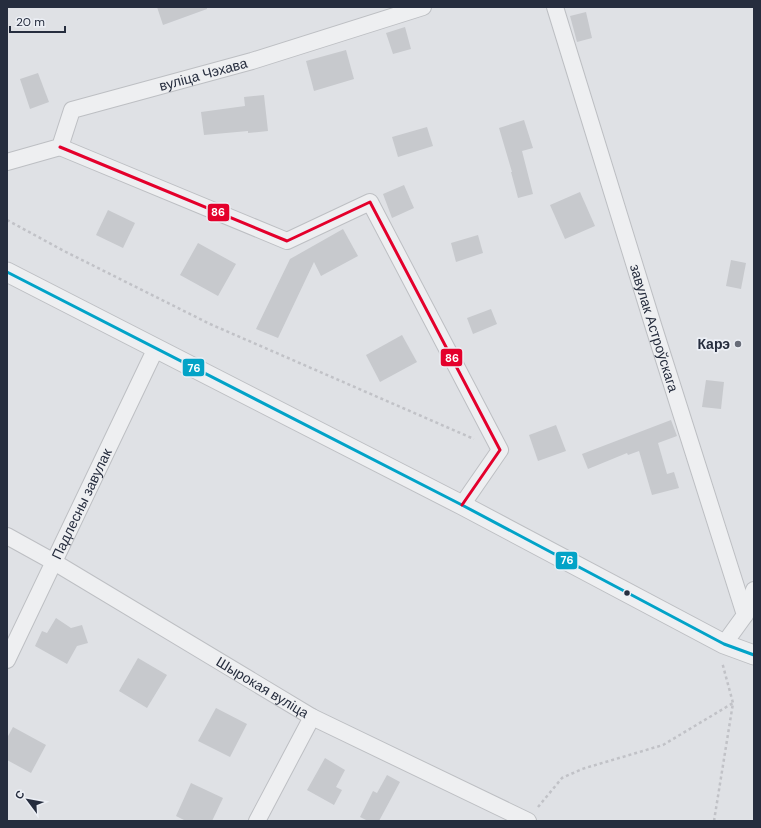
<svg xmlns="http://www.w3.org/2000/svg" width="761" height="828" font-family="'DM Sans',sans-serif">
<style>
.building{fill:#c7c9cd}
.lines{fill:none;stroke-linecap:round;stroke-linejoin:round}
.minor-casing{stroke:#bdbfc3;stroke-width:18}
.tertiary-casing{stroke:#bdbfc3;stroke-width:21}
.path{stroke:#c1c2c7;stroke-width:2.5;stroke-dasharray:3 3;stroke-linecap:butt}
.minor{stroke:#eeeff1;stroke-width:16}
.tertiary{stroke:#eeeff1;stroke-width:19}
.bus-1-casing{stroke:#eceff5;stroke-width:6}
.bus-2-casing{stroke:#eceff5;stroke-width:6}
.bus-1{stroke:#02a3c7;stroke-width:3}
.bus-2{stroke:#e4002b;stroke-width:3}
.poi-dot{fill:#676c78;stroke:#eceff5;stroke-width:1.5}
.bus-dot{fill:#262d3e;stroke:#eceff5;stroke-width:1.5}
.labels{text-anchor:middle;stroke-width:3.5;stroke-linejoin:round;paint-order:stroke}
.street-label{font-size:14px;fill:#262d3e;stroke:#eceff5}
.poi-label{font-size:14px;font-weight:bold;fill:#262d3e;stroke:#eceff5;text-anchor:end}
.line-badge{stroke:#eceff5;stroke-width:1.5}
.badge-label{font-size:11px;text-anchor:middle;font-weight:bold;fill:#fff}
</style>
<rect width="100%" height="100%" fill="#dfe1e5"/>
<!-- building -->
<g class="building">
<path d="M 157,7 L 207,7 L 207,9 L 163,25 Z"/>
<path d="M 586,12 L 592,38 L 577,42 L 570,16 Z"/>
<path d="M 405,27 L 411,49 L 393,54 L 386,33 Z"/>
<path d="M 346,50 L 354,79 L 314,91 L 306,61 Z"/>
<path d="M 38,73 L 49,102 L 30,109 L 20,79 Z"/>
<path d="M 264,95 L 268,131 L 248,133 L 248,131 L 204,135 L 201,112 L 245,106 L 244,97 Z"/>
<path d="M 524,120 L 533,148 L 522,151 L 533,194 L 518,198 L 511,172 L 512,172 L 499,128 Z"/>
<path d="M 427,127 L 433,146 L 398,157 L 392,137 Z"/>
<path d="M 404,185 L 414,208 L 392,218 L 383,194 Z"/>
<path d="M 580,192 L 595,226 L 565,239 L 550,205 Z"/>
<path d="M 108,210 L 135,223 L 123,248 L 96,235 Z"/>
<path d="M 343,229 L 358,256 L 321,276 L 314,262 L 278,338 L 256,329 L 290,259 Z"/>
<path d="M 478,235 L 483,253 L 456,262 L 451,243 Z"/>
<path d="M 198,243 L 236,264 L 218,296 L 180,275 Z"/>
<path d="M 731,260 L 746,263 L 741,289 L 726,286 Z"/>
<path d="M 491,309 L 497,324 L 473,334 L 467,318 Z"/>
<path d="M 402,335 L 417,362 L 380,382 L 366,355 Z"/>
<path d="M 706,380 L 724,382 L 721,409 L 702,407 Z"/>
<path d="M 671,420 L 677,436 L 658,443 L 667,474 L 674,472 L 679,488 L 652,495 L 639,451 L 628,455 L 627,453 L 588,469 L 582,454 Z"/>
<path d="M 556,425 L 566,451 L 538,461 L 529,435 Z"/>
<path d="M 56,618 L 71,628 L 82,625 L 88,643 L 77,646 L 67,664 L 35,646 L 42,631 L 47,633 Z"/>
<path d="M 138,658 L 167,675 L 147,708 L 119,691 Z"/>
<path d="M 216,708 L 247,724 L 230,757 L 198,741 Z"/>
<path d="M 13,727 L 46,745 L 31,773 L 7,760 L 7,738 Z"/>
<path d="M 325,758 L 345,770 L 336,787 L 342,790 L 334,805 L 307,790 Z"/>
<path d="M 387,775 L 400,782 L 379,821 L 368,821 L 360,817 L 373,791 L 377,793 Z"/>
<path d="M 191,783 L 223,798 L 212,821 L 186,821 L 176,816 Z"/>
</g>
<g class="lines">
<defs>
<g id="minor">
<path id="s1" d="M 555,7 L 654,328 L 745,615 L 724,644"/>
<path d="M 60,147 L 287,241 L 370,202 L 500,450 L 462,505"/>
<path id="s2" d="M 7,162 L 60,147 L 72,110 L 252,61 L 423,7"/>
<path id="s3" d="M 7,536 L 54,562 L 312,717 L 528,821"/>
<path d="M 745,615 L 754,590"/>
<path id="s4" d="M 7,660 L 156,348"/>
<path d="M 257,821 L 312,717"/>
</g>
<path id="tertiary" d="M 7,272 L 462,505 L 724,644 L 754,655"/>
</defs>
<!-- minor casing -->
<use href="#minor" class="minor-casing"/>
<!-- tertiary casing -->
<use href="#tertiary" class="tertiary-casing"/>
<!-- path -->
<g class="path">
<path d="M 7,220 L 64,251 L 210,324 L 474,439"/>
<path d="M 538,807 L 562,778 L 582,769 L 663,745 L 733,703"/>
<path d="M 714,821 L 733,703 L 722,662"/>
</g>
<!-- minor -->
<use href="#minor" class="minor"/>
<!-- tertiary -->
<use href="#tertiary" class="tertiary"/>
<defs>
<path id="bus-1" d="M 7,272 L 462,505 L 724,644 L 754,655"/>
<path id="bus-2" d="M 60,147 L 287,241 L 370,202 L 500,450 L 462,505"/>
</defs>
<!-- bus-1 casing -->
<use href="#bus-1" class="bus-1-casing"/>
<!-- bus-2 casing -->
<use href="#bus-2" class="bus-2-casing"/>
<!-- bus-1 -->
<use href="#bus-1" class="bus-1"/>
<!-- bus-2 -->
<use href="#bus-2" class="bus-2"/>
</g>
<!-- markers -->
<circle class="poi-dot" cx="738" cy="344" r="4"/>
<circle class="bus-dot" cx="627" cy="593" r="3.5"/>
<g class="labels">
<!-- street labels -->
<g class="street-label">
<text dy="5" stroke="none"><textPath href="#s2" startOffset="230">вуліца Чэхава</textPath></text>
<text dy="5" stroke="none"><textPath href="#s1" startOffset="336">завулак Астроўскага</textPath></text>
<text dy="5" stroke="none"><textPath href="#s4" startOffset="173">Падлесны завулак</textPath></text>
<text dy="5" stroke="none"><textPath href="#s3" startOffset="297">Шырокая вуліца</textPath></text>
</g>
<!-- poi labels -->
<g class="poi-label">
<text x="730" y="349">Карэ</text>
</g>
</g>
<g class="line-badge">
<rect x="207" y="203" width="23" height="19" rx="4" fill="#e4002b"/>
<rect x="440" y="348" width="23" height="19" rx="4" fill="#e4002b"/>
<rect x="182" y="358" width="23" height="19" rx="4" fill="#02a3c7"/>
<rect x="555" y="551" width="23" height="19" rx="4" fill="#02a3c7"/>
</g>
<g class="badge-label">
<text x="218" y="216">86</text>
<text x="452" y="362">86</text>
<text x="194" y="372">76</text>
<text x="567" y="564">76</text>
</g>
<!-- border -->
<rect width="761" height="828" fill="none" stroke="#262d3e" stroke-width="16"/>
<!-- north arrow -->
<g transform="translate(28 800) rotate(302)" stroke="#eceff5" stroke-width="3" paint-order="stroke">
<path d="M0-3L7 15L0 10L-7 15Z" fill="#262d3e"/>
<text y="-6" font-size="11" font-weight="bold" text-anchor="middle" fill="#262d3e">С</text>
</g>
<!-- scale -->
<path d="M10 26v6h55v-6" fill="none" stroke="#262d3e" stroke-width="2"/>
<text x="16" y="26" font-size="12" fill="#262d3e" stroke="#eceff5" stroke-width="3" paint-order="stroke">20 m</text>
</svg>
